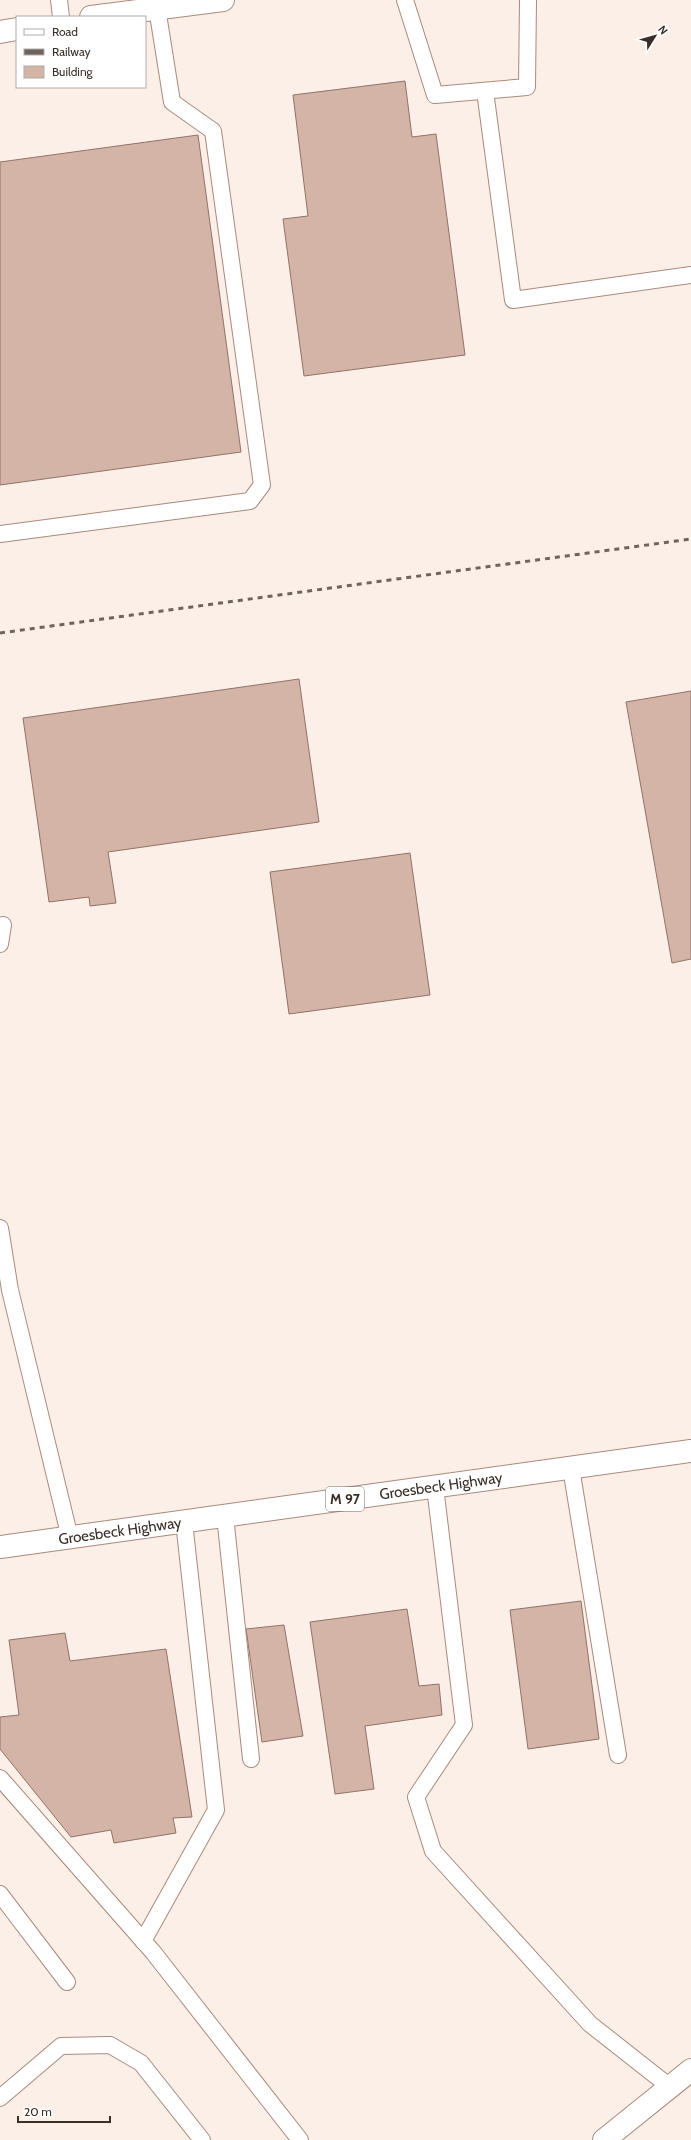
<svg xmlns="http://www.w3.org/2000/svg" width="691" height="2140" font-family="Cabin,sans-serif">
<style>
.building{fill:#d5b4a8;stroke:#917267}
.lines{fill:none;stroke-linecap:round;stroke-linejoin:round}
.service-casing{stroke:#a98a7c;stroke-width:18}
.minor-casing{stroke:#a98a7c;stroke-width:24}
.primary-casing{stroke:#a98a7c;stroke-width:24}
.service{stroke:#fff;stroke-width:16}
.minor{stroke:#fff;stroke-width:22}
.primary{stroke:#fff;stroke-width:22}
.rail{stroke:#6f635c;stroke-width:3;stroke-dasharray:5 5;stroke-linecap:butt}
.labels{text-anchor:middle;stroke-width:3.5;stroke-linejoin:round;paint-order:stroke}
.shield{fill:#fff;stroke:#756d68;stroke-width:1}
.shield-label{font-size:14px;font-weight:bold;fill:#3a2e28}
.street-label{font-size:15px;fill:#3a2e28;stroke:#fff}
</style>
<rect width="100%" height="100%" fill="#fcefe8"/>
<!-- building -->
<g class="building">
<path d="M 405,81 L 412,137 L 436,134 L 465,355 L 304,376 L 283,219 L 308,216 L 293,95 Z"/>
<path d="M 198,135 L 241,452 L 0,485 L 0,162 Z"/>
<path d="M 299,679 L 319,822 L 108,852 L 116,903 L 90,906 L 89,897 L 49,902 L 23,718 Z"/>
<path d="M 691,691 L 691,959 L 672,963 L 626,702 Z"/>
<path d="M 410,853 L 430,995 L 289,1014 L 270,872 Z"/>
<path d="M 581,1601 L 599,1739 L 528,1749 L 510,1610 Z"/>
<path d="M 407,1609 L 419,1686 L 439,1684 L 442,1715 L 365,1726 L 374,1789 L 335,1794 L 310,1622 Z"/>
<path d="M 284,1625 L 303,1736 L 262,1742 L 246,1629 Z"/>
<path d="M 65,1633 L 70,1661 L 166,1649 L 192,1817 L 173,1818 L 176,1833 L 114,1843 L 111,1830 L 71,1837 L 0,1749 L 0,1717 L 19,1715 L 9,1640 Z"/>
</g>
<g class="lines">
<defs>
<g id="service">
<path d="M 59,0 L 61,17"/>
<path d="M 405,0 L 435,95 L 527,87 L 528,0"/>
<path d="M 485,91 L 513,300 L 691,275"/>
<path d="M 0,534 L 250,501 L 262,485 L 213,131 L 172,102 L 157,8"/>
<path d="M 0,944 L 3,925"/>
<path d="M 0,1228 L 10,1290 L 70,1538"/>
<path d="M 571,1468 L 618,1755"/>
<path d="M 435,1487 L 464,1725 L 416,1797 L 433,1851 L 590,2024 L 670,2087"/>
<path d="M 225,1516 L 251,1759"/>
<path d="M 0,1778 L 153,1952 L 300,2140"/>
<path d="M 0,1894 L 67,1982"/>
<path d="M 143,1941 L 216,1810 L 184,1522"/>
<path d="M 0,2098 L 61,2046 L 110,2045 L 141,2063 L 202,2140"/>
</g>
<g id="minor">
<path d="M 91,17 L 223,0"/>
<path d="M 0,32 L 17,29"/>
<path d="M 604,2140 L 691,2070"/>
</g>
<path id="primary" d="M 0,1547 L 691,1451"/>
</defs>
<!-- service casing -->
<use href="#service" class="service-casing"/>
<!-- minor casing -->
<use href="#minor" class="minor-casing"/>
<!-- primary casing -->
<use href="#primary" class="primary-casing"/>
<!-- service -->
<use href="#service" class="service"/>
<!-- minor -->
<use href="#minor" class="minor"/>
<!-- primary -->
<use href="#primary" class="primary"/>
<!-- rail -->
<path class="rail" d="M 0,633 L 691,539"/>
</g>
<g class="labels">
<!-- shield labels -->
<rect class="shield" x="326" y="1487" width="38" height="24" rx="3"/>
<g class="shield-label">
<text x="345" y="1504">M 97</text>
</g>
<!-- street labels -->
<g class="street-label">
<text transform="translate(441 1486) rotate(-8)" y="5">Groesbeck Highway</text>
<text transform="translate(120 1531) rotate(-8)" y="5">Groesbeck Highway</text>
</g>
</g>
<!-- legend -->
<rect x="16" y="16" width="130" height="72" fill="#ffffff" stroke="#b0aba9"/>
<rect x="24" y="29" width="20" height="6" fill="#ffffff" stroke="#b0aba9"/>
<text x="52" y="36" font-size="12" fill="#3a2e28">Road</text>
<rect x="24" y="49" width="20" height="6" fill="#6f635c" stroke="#b0aba9"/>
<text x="52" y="56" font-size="12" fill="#3a2e28">Railway</text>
<rect x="24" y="66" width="20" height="12" fill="#d5b4a8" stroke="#b0aba9"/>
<text x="52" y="76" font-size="12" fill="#3a2e28">Building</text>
<!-- north arrow -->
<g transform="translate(655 36) rotate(53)" stroke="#ffffff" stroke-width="3" paint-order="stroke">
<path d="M0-3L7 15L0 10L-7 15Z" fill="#3a2e28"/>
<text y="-6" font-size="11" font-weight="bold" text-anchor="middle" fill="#3a2e28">N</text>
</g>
<!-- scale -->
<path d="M18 2116v6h92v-6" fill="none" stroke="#3a2e28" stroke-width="2"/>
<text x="24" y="2116" font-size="12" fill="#3a2e28" stroke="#ffffff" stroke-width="3" paint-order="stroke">20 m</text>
</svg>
